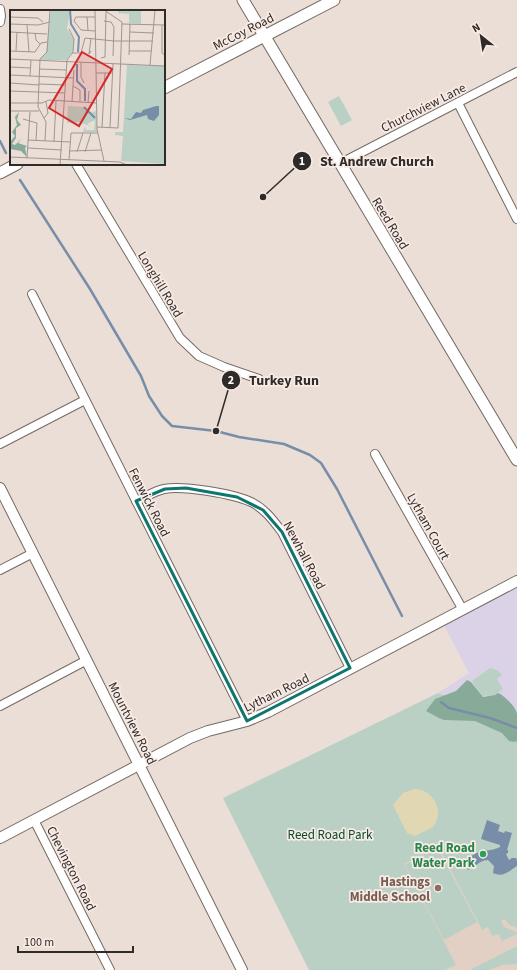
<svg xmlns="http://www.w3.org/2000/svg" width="517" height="970" font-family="'Source Sans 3',sans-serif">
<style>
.commercial{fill:#dcd2e7}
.built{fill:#e3d0c5}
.green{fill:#bad0c4}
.forest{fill:#88ab99}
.sand{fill:#e1d7b3}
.water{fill:#788ea8}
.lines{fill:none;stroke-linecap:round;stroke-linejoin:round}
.stream{stroke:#788ea8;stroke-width:2.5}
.minor-casing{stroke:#746a64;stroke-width:10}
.tertiary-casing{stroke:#746a64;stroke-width:12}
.secondary-casing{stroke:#746a64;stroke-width:13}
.minor{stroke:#fff;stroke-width:8}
.tertiary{stroke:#fff;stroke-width:10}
.secondary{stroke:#fff;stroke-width:11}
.marked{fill:none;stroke:#0f766e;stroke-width:3;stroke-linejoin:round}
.leisure-dot{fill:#2e9e5b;stroke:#f8ebe5;stroke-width:1.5}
.education-dot{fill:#8d6e63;stroke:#f8ebe5;stroke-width:1.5}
.labels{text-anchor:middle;stroke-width:3.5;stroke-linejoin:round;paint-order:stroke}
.street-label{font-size:13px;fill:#2f2b28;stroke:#f8ebe5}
.park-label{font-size:13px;fill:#064a32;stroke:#f8ebe5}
.leisure-label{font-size:13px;font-weight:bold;fill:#27864d;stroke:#f8ebe5;text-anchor:end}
.education-label{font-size:13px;font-weight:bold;fill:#785e54;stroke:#f8ebe5;text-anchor:end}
.inset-river{fill:none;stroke:#788ea8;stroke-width:2}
.inset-road{fill:none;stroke:#9f9691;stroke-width:1}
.view{fill:#d62828;fill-opacity:0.15;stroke:#d62828;stroke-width:2}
.inset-edge{fill:none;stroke:#2f2b28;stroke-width:2}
.leader{fill:none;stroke:#2f2b28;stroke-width:1.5}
.callout-dot{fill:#2f2b28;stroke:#f8ebe5;stroke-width:1.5}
.mark-label{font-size:12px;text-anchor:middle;font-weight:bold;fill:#fff}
.callout-label{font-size:14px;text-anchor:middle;font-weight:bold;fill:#2f2b28;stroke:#f8ebe5;stroke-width:3.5;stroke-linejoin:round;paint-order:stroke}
</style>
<rect width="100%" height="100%" fill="#eaded7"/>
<!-- commercial -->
<path class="commercial" d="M 517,580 L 517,723 L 438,693 L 469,673 L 441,620 Z"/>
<!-- built -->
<path class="built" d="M 438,846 L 482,930 L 517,912 L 517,970 L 445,970 L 455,965 L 403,864 Z"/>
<!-- green -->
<g class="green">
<path d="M 339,96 L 352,120 L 341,126 L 328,102 Z"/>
<path d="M 490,668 L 497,670 L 502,675 L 497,679 L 503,689 L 495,695 L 482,696 L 472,681 Z"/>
<path d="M 438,693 L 517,723 L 517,928 L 510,925 L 504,919 L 501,921 L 504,927 L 516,932 L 517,934 L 502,941 L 499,934 L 492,936 L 488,927 L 482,930 L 438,846 L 404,864 L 456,965 L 445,970 L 309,970 L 223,798 Z"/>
<path d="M 437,847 L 477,922 L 444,940 L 405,865 Z"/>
<path d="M 517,946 L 517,964 L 502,965 L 490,970 L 470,970 Z"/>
</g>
<!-- forest -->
<path class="forest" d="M 467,680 L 471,682 L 483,697 L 495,695 L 498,693 C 504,695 516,707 517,714 C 517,722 517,732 517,741 L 514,742 L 509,741 L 502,733 L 475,721 L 444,720 L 439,718 L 426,711 L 435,699 L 456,691 Z"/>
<!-- sand -->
<path class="sand" d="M 414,789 C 427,789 439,800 438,815 C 438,819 435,823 433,827 L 415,836 L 407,833 L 393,805 L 403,793 Z"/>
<!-- water -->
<path class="water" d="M 487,820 L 500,825 L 498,831 L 504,833 L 505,831 L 512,833 L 507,850 L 508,850 L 508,853 L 506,854 L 509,860 L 512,858 L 516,858 L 517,860 L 517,866 C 509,871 503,878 493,873 L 494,866 L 488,860 C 480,860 475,867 468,870 L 467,868 L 469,866 L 467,863 L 468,859 C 480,848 488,853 500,847 L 500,845 L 481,839 Z"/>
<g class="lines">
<!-- stream -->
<g class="stream">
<path d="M 0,141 L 6,153"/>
<path d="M 20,180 L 90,289 L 141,376 L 149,396 L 162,416 L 172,426 L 216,431 L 239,437 L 284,444 L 310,455 L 321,463 L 337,489 L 402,616"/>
<path d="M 441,702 L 449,708 L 490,718 L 517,728"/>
</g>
<defs>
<g id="minor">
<path d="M 0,9 L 1,16 L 0,22"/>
<path d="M 458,103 L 517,219"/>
<path d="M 76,164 L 180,338 L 199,356 L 224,367 L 259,379"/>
<path d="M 339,164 L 517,72"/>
<path d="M 32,294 L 247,721"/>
<path d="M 0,444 L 85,400"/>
<path d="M 375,454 L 463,610"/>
<path d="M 136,501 C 145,497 155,491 164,489 C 183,485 234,494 251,502 C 264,508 273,520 282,532 L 350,668"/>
<path d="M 0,570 L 33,553"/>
<path d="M 0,706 L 87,660"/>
<path d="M 34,820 L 110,970"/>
</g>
<g id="tertiary">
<path d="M 0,488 L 242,970"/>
<path d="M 0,838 L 190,738 L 208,731 L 247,721 L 268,712 L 517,581"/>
</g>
<g id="secondary">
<path d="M 243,0 L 517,460"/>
<path d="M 164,88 L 334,0"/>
<path d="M 0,173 L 17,164"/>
</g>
</defs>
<!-- minor casing -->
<use href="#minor" class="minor-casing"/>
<!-- tertiary casing -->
<use href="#tertiary" class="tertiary-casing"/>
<!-- secondary casing -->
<use href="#secondary" class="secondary-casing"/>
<!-- minor -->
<use href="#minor" class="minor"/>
<!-- tertiary -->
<use href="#tertiary" class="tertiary"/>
<!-- secondary -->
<use href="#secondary" class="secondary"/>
</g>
<!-- marked area -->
<path class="marked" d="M 186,488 L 237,497 L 263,510 L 282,532 L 350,668 L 247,721 L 136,501 L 165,489 Z"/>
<!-- markers -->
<circle class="leisure-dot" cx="483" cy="854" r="4"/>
<circle class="education-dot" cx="438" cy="888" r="4"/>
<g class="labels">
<!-- street labels -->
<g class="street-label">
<text transform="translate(243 31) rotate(-27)" y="5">McCoy Road</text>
<text transform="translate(423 107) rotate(-27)" y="5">Churchview Lane</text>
<text transform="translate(391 223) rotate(59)" y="5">Reed Road</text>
<text transform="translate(161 284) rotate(59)" y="5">Longhill Road</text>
<text transform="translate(150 502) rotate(63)" y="5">Fenwick Road</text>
<text transform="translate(429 526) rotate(61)" y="5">Lytham Court</text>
<text transform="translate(305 555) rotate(62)" y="5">Newhall Road</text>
<text transform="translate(276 692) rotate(-26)" y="5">Lytham Road</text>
<text transform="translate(133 723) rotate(63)" y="5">Mountview Road</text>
<text transform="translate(72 868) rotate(63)" y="5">Chevington Road</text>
</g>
<!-- park labels -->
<g class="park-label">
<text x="330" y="839">Reed Road Park</text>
</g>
<!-- leisure labels -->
<g class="leisure-label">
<text x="475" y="852">Reed Road<tspan x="475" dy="15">Water Park</tspan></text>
</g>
<!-- education labels -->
<g class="education-label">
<text x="430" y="886">Hastings<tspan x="430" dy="15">Middle School</tspan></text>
</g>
</g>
<!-- overview -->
<g transform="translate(10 10)">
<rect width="155" height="155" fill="#eaded7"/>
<path d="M 41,0 L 60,0 L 57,19 L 64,29 L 63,41 L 56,50 L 30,50 L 36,43 ZM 108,0 L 131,0 L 131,14 L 119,13 L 119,4 L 108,3 ZM 117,55 L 155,56 L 155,154 L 111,151 L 113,126 L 105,125 L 105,122 L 113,122 ZM 58,96 L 74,97 L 79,103 L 86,101 L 87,122 L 73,122 L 75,116 L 76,120 L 84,120 L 85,110 L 77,114 L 82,117 L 69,112 L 57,113 Z" fill="#bad0c4"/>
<path d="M 9,102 L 7,110 L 11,115 L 6,118 L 6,128 L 2,134 L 5,135 L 12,128 L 8,133 L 17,136 L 15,138 L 17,147 L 11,141 L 0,139 L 0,132 L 5,126 L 2,122 L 7,115 L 5,107 Z" fill="#88ab99"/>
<path d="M 146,96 L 149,96 L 149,105 L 144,111 L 138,109 L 137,105 L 120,110 L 114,108 L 121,109 L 126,102 L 131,103 L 133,100 Z" fill="#788ea8"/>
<path class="inset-river" d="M 60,0 L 61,14 L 69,27 L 68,42M 67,54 L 67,71 L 75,79 L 75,91M 74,97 L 85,108"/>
<path class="inset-road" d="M 85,0 L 87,119 L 94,151M 0,7 L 28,8 L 33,12M 77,7 L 78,20M 94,11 L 101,12 L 104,17 L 103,46M 0,14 L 28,15 L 40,12M 112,14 L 155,15M 17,15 L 19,42M 152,15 L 152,43 L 155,45M 85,21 L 71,20 L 64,11 L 66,7 L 85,7M 0,22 L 37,24M 120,22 L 144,23M 25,23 L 26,30 L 30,34M 81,28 L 79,44 L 81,41M 0,41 L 25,42 L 31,33 L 37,32M 6,41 L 7,22M 119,41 L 141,41M 62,43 L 71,43 L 75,28 L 104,31 L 143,31M 119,45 L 120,14M 91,48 L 95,47 L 96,2M 0,49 L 155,56M 71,52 L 71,67 L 74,73M 140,55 L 145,0M 0,57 L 20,58M 29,59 L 56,60M 86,63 L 103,63M 0,65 L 63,68M 20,66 L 21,50M 0,73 L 29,75M 29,74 L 55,75M 63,76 L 70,80 L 70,92M 0,81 L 55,83M 62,92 L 64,60M 0,93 L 32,93 L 39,90 L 87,93M 78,93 L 79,81M 0,101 L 29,101M 34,108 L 38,103 L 36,92M 13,109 L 27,113 L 26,130M 87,117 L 108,118 L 109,97 L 112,12 L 94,0M 92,117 L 95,63M 100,117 L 103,54M 18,130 L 60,132M 35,131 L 36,112 L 28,97 L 30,49 L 37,42 L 40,0M 44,131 L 46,91M 18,138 L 52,140M 59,141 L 92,140M 67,142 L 73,123M 75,142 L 81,123M 0,147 L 110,152 L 117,155M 17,148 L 20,102M 59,150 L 61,123 L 88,123M 50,155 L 57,50 L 63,42 L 64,29 L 59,19"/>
<path class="view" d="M 72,42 L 102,59 L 69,116 L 39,98 Z"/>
<rect width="155" height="155" class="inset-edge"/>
</g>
<!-- callouts -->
<path class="leader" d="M263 197L302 161M216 431L231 380"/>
<g class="callout-dot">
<circle cx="263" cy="197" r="4"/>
<circle cx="216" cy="431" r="4"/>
<circle cx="302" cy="161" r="10"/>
<circle cx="231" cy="380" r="10"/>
</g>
<g class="mark-label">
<text x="302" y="165">1</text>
<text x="231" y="384">2</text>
</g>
<g class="callout-label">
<text x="377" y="166">St. Andrew Church</text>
<text x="284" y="385">Turkey Run</text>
</g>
<!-- north arrow -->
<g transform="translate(481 36) rotate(330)" stroke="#f8ebe5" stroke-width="3" paint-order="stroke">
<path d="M0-3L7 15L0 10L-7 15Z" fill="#2f2b28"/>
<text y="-6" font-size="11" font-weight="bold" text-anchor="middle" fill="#2f2b28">N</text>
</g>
<!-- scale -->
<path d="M18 946v6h115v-6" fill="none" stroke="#2f2b28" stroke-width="2"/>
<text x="24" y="946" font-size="12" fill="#2f2b28" stroke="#f8ebe5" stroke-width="3" paint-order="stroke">100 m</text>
</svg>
